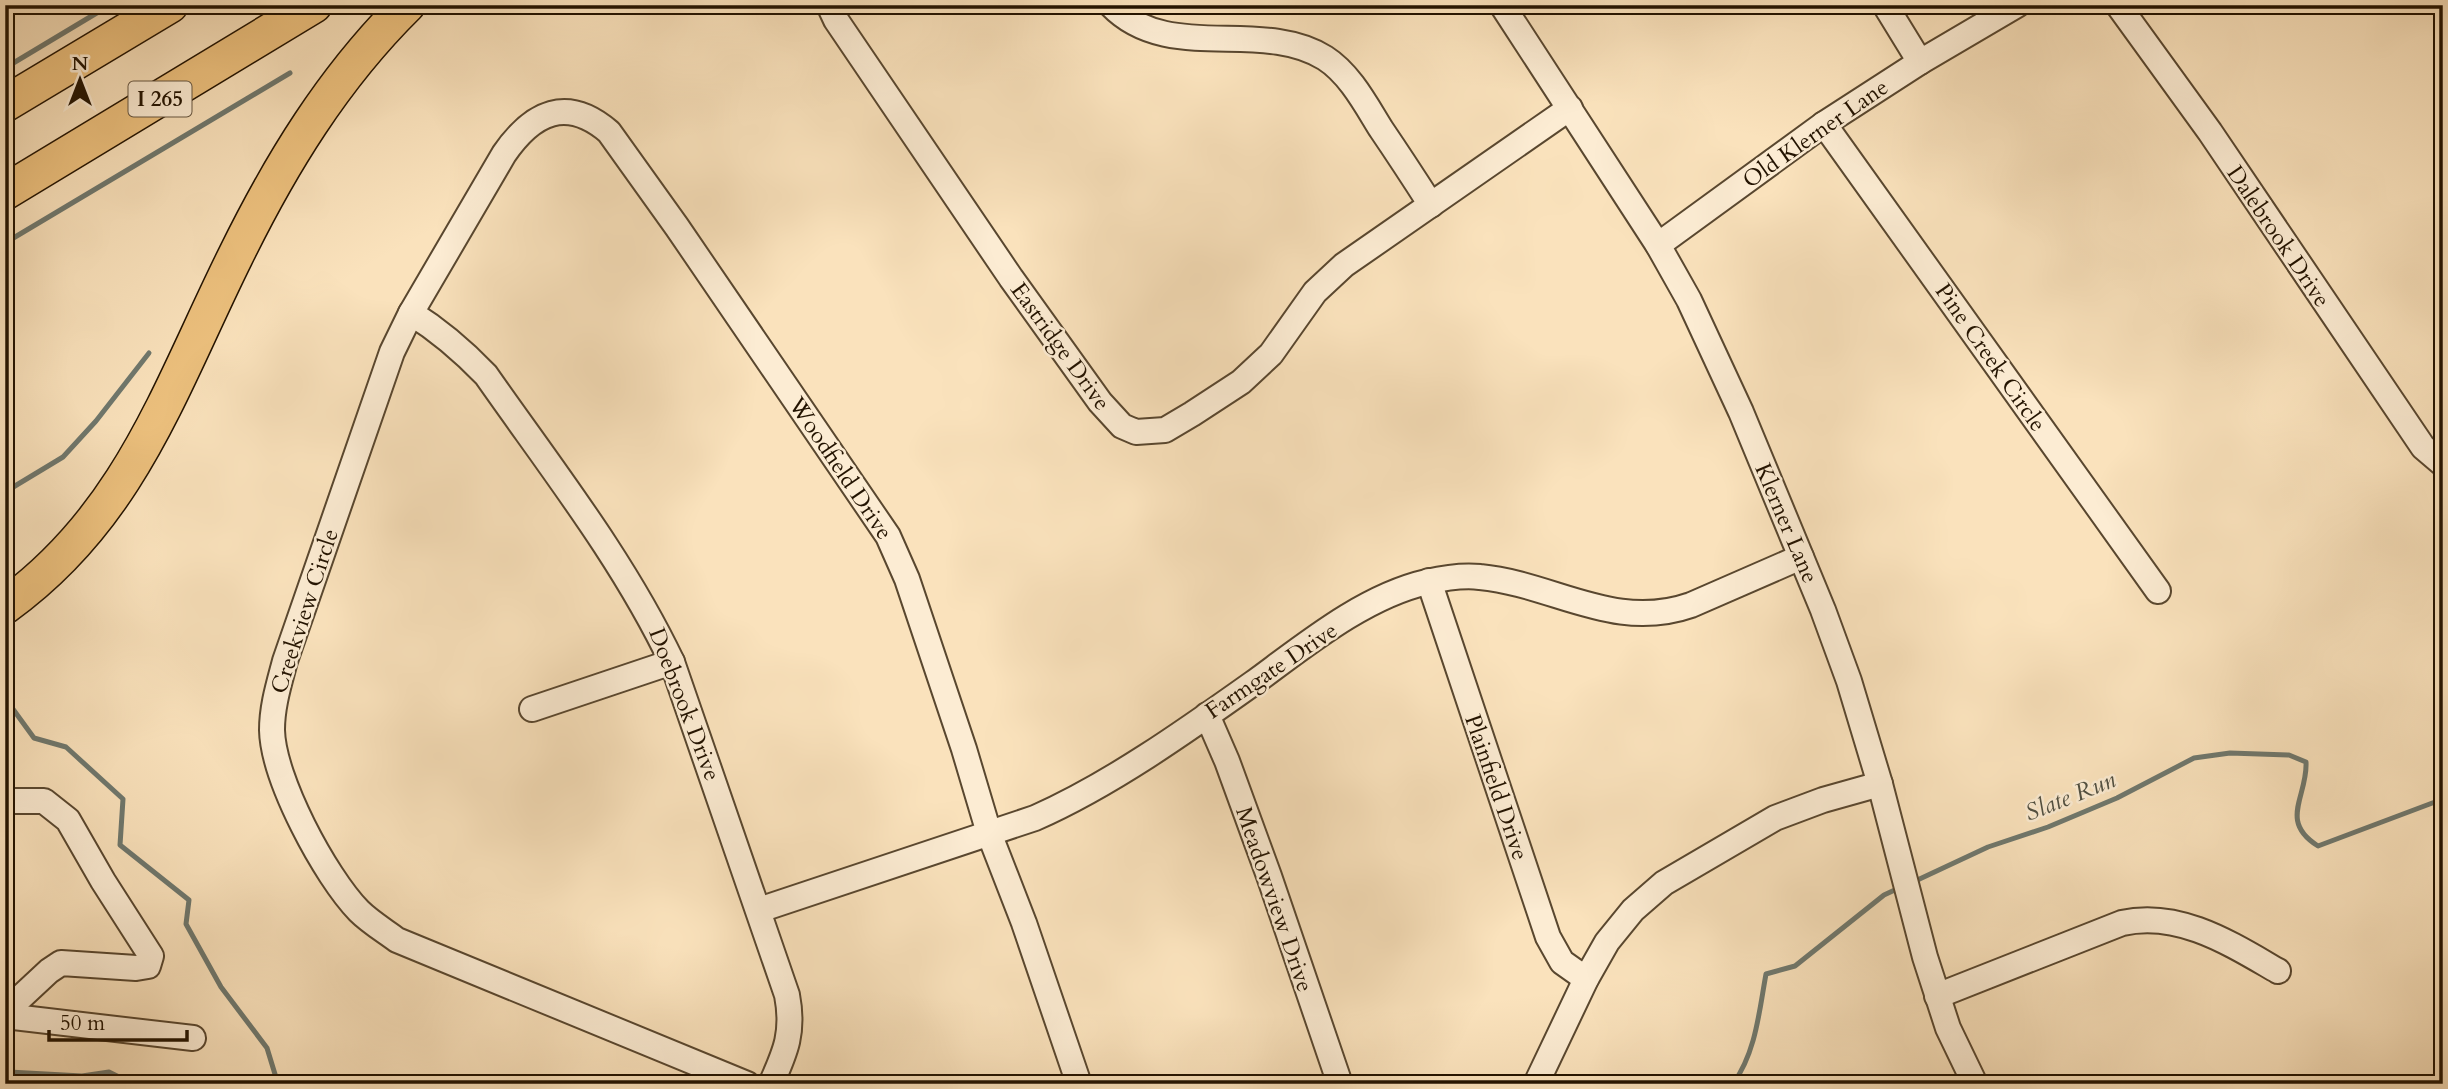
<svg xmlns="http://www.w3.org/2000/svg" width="2448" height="1089" font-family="Cardo,serif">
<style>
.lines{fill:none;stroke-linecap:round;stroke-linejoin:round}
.stream{stroke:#6f786e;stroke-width:5}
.minor-casing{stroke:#59472f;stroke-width:28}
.highway-casing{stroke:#231300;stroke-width:38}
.minor{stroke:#fcecd3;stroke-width:24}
.highway{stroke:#edc17e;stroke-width:35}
.labels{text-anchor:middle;stroke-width:5;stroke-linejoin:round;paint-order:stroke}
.shield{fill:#fcecd3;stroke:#64543f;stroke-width:2}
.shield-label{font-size:21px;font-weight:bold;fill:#231300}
.street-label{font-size:23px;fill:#231300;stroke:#fcecd3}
.water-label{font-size:24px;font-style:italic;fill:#4f4e40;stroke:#fcecd3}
</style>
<rect width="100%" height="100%" fill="#fae2bc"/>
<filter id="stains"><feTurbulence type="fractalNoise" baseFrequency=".00286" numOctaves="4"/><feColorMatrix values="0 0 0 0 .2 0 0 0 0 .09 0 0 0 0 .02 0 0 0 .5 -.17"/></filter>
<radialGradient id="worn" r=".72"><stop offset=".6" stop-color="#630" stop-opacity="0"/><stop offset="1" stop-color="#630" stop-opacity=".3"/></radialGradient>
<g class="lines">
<!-- stream -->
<g class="stream">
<path d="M 5,68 L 110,5"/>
<path d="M 5,243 L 290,73"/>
<path d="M 5,492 L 63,457 L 96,421 L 149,353"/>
<path d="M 10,705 L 34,738 L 66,747 L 123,799 L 120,845 L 189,900 L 186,924 L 221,987 L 267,1048 L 278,1084"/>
<path d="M 1911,883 L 1988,847 L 2048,827 L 2117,798 L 2194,758 L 2230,753 L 2289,755 L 2306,762 C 2308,796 2278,821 2318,846 L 2443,799"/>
<path d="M 9,1072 L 82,1076 L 109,1072 L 133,1084"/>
<path d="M 1733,1084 C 1756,1052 1759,1012 1766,974 L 1795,966 L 1884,895 L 1899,888"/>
</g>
<defs>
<g id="minor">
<path d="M 829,5 L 836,20 L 1011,278 L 1100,402 L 1122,426 L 1136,432 L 1165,430 L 1192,414 L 1241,382 L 1271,354 L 1315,292 L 1344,265 L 1570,108"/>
<path d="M 1111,5 C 1168,64 1261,18 1325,58 C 1350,74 1366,105 1381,129 C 1398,154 1415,180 1431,205"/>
<path d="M 1502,5 L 1658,245 L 1689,300 L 1741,412 L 1823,610 L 1849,681 L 1880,784 L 1925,957 L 1948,1028 L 1975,1084"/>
<path d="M 1885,5 L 1920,62"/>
<path d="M 2118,5 L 2210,132 L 2423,447 L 2443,464"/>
<path d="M 1824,124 L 2158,591"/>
<path d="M 1658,245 L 1824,124 L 1920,62 L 2017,5"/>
<path d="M 411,313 C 440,331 462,350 486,375 C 551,468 623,559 672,662 L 787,995 C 794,1032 786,1051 771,1084"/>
<path d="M 1429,581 L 1548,937 L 1562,962 L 1586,979"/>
<path d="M 532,709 L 672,662"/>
<path d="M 1207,715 L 1227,761 L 1269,876 L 1340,1084"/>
<path d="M 5,801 L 44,801 L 68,820 L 103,881 L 151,956 L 148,966 L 136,968 L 61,963 L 49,971 L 5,1012"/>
<path d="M 759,910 L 1035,818 C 1112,784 1190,728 1259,679 C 1309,642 1366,596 1427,582 C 1444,578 1463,575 1480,577 C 1554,584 1614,632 1691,605 L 1801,557"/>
<path d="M 1937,996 L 2122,923 C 2179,910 2231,944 2278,971"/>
<path d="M 5,1016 L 193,1038"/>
<path d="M 747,1084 L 397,940 C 385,931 370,922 359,911 C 325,876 273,779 272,730 C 272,706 279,684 285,661 L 392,352 L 411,313 L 504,154 C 533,112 567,96 609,132 L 677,227 L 888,536 L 907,579 L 964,749 L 989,833 L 1024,923 L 1079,1084"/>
<path d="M 1536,1084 L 1586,979 L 1607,942 L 1633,910 L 1664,883 L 1775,818 L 1823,800 L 1880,784"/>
</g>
<g id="highway">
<path d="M 5,104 L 170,5"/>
<path d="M 5,192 L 314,5"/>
<path d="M 5,606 C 130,516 170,388 235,257 C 280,165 333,78 407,5"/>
</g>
</defs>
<!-- minor casing -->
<use href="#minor" class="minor-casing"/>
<!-- highway casing -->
<use href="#highway" class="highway-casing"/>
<!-- minor -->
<use href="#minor" class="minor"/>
<!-- highway -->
<use href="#highway" class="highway"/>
</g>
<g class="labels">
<!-- shield labels -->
<rect class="shield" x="128.5" y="81.5" width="63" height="35" rx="5"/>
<g class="shield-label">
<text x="160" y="106">I 265</text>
</g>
<!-- street labels -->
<g class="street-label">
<text transform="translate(1815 133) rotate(-35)" y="8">Old Klerner Lane</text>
<text transform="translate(2279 236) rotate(56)" y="8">Dalebrook Drive</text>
<text transform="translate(1061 346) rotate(54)" y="8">Eastridge Drive</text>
<text transform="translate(1991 357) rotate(55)" y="8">Pine Creek Circle</text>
<text transform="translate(841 468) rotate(56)" y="8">Woodfield Drive</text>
<text transform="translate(1787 523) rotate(67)" y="8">Klerner Lane</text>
<text transform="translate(304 611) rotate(-72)" y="8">Creekview Circle</text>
<text transform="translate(1271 670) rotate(-34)" y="8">Farmgate Drive</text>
<text transform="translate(685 704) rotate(69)" y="8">Doebrook Drive</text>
<text transform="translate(1497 787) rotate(71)" y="8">Plainfield Drive</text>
<text transform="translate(1275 899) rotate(71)" y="8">Meadowview Drive</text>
</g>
<!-- water labels -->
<g class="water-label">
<text transform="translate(2070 796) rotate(-22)" y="8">Slate Run</text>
</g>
</g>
<!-- margin -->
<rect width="2448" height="1089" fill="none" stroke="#fae2bc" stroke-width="28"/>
<rect x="7" y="7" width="2434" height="1075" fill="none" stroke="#231300" stroke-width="3.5"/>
<rect x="14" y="14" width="2420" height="1061" fill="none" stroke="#231300" stroke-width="2"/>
<!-- north arrow -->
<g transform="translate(80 80)" stroke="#fcecd3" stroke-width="5" paint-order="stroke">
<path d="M0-5L12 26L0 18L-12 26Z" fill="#231300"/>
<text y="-10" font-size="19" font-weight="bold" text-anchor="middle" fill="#231300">N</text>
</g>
<!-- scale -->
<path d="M49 1030v10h138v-10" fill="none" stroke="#231300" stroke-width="3.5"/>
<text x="60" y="1030" font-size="21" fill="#231300" stroke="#fcecd3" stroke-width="5" paint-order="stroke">50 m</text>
<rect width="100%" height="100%" filter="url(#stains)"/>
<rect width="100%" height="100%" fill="url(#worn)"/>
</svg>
